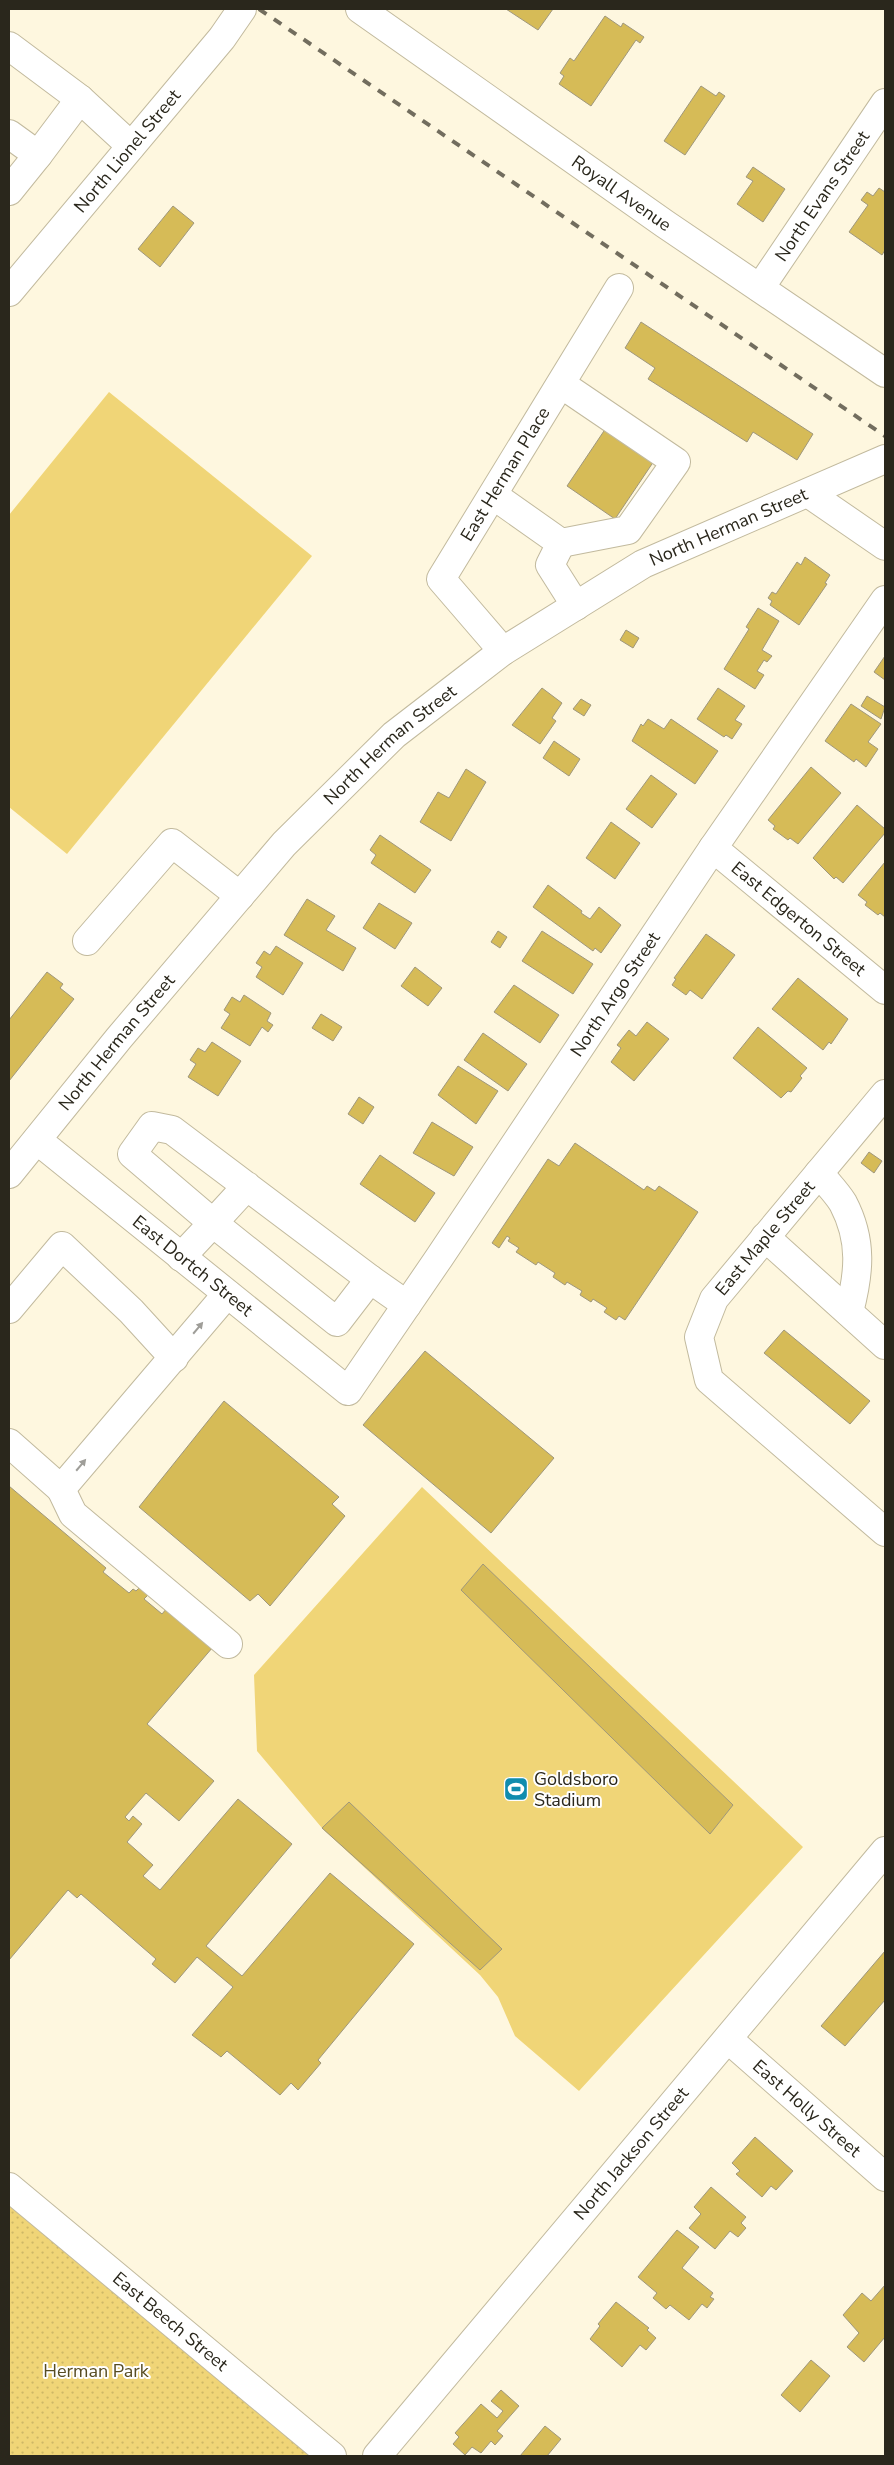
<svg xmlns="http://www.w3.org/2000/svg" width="894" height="2465" font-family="'Nunito Sans',sans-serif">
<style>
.grass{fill:#f0d577}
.park{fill:url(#park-dots)}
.building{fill:#d6bb57;stroke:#9f977c}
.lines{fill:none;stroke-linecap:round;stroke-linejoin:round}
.minor-casing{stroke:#c2ba9e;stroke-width:30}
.major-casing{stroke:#c2ba9e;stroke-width:30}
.minor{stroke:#fff;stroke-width:28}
.major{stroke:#fff;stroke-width:28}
.rail{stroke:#726d5e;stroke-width:4;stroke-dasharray:9 9;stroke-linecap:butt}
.oneway{fill:#9f9e99}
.labels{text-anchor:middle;stroke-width:4;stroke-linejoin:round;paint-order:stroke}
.street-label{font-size:18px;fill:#2a271c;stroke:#fff}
.poi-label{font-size:18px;fill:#2a271c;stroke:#fff;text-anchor:start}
.park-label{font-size:18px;fill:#574c22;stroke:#fff}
</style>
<defs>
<pattern id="park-dots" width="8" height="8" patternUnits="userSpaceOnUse" patternTransform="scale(1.25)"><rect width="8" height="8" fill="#f0d577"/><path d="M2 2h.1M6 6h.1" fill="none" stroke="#ceb766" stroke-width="1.8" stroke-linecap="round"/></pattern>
</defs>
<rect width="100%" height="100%" fill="#fef7df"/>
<!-- grass -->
<g class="grass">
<path d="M 109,392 L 312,556 L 67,854 L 9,807 L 9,515 Z"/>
<path d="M 422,1487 L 803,1847 L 579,2091 L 515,2036 L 498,1997 L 480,1975 L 322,1828 L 257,1751 L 254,1675 Z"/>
</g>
<!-- park -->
<path class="park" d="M 9,2187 L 332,2456 L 9,2456 Z"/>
<!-- building -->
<g class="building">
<path d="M 506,9 L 553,9 L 538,30 Z"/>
<path d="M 605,16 L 621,27 L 623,23 L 644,37 L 640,43 L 636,40 L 591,106 L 559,84 L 564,76 L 560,73 L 570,58 L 574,61 Z"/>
<path d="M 701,86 L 716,96 L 719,92 L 725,96 L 685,155 L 664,141 Z"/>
<path d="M 753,167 L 785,189 L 763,222 L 737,204 L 753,181 L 746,177 Z"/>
<path d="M 879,188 L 885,192 L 885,250 L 882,255 L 849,232 L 868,205 L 861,200 L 867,192 L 873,196 Z"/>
<path d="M 173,206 L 194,223 L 160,267 L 138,249 Z"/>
<path d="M 641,322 L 813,434 L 797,460 L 753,432 L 747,442 L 648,379 L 655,368 L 625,348 Z"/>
<path d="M 610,422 L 658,455 L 615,519 L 567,486 Z"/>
<path d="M 805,557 L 830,575 L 825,583 L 827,584 L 799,625 L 770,605 L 772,601 L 768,598 L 772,592 L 776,594 L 797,562 L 801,565 Z"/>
<path d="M 758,608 L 779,621 L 762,650 L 772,656 L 767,662 L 764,660 L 757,671 L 764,675 L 755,689 L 724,669 L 749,629 L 746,627 Z"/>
<path d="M 626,630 L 639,638 L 633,648 L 620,640 Z"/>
<path d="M 885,656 L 885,680 L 874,672 Z"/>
<path d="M 542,688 L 562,703 L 552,718 L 556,721 L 540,744 L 512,725 Z"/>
<path d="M 718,688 L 745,706 L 735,720 L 742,724 L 732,739 L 726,735 L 724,737 L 697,719 Z"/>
<path d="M 867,696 L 885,707 L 881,719 L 861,706 Z"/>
<path d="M 581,699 L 591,705 L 584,716 L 573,709 Z"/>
<path d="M 851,704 L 881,724 L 868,742 L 878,749 L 866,767 L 856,759 L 854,762 L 825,741 Z"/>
<path d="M 648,719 L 664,729 L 671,719 L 718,751 L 695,784 L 632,741 L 641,724 L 643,726 Z"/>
<path d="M 554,741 L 580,759 L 569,776 L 543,758 Z"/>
<path d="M 811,767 L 841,793 L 798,844 L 790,838 L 788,840 L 773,829 L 775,826 L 768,820 Z"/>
<path d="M 466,769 L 486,782 L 451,841 L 420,822 L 438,792 L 449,798 Z"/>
<path d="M 651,775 L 677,794 L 652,828 L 626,809 Z"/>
<path d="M 857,805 L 885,829 L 885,833 L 843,883 L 836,877 L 834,879 L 813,858 Z"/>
<path d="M 611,822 L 640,843 L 615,879 L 586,858 Z"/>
<path d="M 380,835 L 431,870 L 415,893 L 371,863 L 376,855 L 370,850 Z"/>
<path d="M 885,862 L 885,917 L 880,913 L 878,915 L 865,905 L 867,902 L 858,895 Z"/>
<path d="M 548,885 L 582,911 L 581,913 L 590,919 L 599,907 L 621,925 L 601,953 L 595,948 L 593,951 L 533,907 Z"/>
<path d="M 307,899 L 335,916 L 326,930 L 356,948 L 343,971 L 284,935 Z"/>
<path d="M 379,903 L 412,923 L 395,949 L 363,928 Z"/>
<path d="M 498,931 L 507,937 L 500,948 L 491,942 Z"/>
<path d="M 542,931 L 593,964 L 573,994 L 522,961 Z"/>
<path d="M 706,934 L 735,955 L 702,999 L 690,990 L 686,995 L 672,985 L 676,979 L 674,978 Z"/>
<path d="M 276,946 L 303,963 L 283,995 L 256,977 L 262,967 L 256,963 L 264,951 L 270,955 Z"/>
<path d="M 415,967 L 442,988 L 428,1006 L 401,986 Z"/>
<path d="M 47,972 L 63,984 L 60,988 L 74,999 L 9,1081 L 9,1020 Z"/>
<path d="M 798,978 L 848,1019 L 831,1044 L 829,1042 L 823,1050 L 772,1009 Z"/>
<path d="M 514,985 L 559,1015 L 540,1043 L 494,1012 Z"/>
<path d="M 244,995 L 271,1013 L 267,1021 L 273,1025 L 268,1032 L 262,1027 L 250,1046 L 221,1028 L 230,1014 L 224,1010 L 232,997 L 240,1002 Z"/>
<path d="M 321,1014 L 342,1027 L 333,1041 L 312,1028 Z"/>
<path d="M 647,1022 L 669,1039 L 634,1081 L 611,1062 L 621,1048 L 617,1045 L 629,1030 L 636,1036 Z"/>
<path d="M 758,1027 L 807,1068 L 800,1076 L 802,1078 L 791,1092 L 788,1091 L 781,1098 L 733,1058 Z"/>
<path d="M 483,1033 L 527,1064 L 508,1091 L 464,1060 Z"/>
<path d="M 212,1042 L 241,1061 L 218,1096 L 188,1077 L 196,1064 L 190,1060 L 198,1048 L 205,1052 Z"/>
<path d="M 458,1066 L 498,1091 L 476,1124 L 438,1095 Z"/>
<path d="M 359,1097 L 374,1107 L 363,1124 L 348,1114 Z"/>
<path d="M 432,1122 L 473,1147 L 454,1176 L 413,1153 Z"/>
<path d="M 575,1143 L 644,1190 L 647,1186 L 655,1191 L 659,1186 L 698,1212 L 625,1320 L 619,1316 L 616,1320 L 604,1312 L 607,1308 L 593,1299 L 591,1302 L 580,1295 L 582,1291 L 567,1282 L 565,1285 L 553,1277 L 555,1273 L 538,1262 L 536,1265 L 516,1252 L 519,1248 L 508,1241 L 510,1238 L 507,1236 L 499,1248 L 492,1243 L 548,1159 L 559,1166 Z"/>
<path d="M 869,1152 L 882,1161 L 874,1173 L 861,1163 Z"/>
<path d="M 380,1155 L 435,1193 L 415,1222 L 360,1184 Z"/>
<path d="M 784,1330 L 870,1401 L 850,1424 L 764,1353 Z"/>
<path d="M 425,1351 L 554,1458 L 491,1533 L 363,1425 Z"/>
<path d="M 224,1401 L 339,1497 L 332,1504 L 345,1516 L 270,1606 L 258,1594 L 250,1601 L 139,1507 Z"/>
<path d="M 9,1486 L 106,1568 L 103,1572 L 129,1593 L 133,1589 L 136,1591 L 142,1585 L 151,1592 L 144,1599 L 162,1614 L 167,1608 L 213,1647 L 147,1724 L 214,1781 L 179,1821 L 146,1793 L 125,1817 L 129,1821 L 133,1816 L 142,1824 L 127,1842 L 153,1865 L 143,1876 L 160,1890 L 238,1799 L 292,1844 L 206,1946 L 242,1976 L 330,1873 L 414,1944 L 318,2060 L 321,2063 L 298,2090 L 291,2083 L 280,2095 L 227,2051 L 221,2057 L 192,2035 L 233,1987 L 197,1957 L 175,1983 L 152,1964 L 156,1959 L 81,1894 L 77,1898 L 68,1890 L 9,1960 Z"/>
<path d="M 483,1564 L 733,1805 L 710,1834 L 461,1590 Z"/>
<path d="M 349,1802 L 502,1949 L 480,1970 L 322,1828 Z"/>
<path d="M 885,1951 L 885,2000 L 845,2046 L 821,2026 Z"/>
<path d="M 755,2137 L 793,2171 L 776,2190 L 771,2186 L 762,2197 L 736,2174 L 740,2171 L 732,2163 Z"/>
<path d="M 711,2187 L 746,2217 L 741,2223 L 746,2228 L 738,2237 L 730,2231 L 715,2249 L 689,2228 L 701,2214 L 694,2207 Z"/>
<path d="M 677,2230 L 699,2247 L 682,2268 L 713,2293 L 710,2297 L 714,2299 L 707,2308 L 702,2304 L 689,2320 L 670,2305 L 666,2309 L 653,2298 L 657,2293 L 638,2277 Z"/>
<path d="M 885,2285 L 885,2337 L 864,2362 L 847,2347 L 859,2333 L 843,2315 L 862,2293 L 871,2301 Z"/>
<path d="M 616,2302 L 649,2328 L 647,2330 L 656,2338 L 646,2350 L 640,2345 L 622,2367 L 590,2339 L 600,2326 L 598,2324 Z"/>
<path d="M 811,2360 L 830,2376 L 800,2412 L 781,2395 Z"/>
<path d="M 501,2390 L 519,2406 L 497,2431 L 503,2436 L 495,2445 L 491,2441 L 481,2453 L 472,2447 L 465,2455 L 453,2444 L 459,2437 L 455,2433 L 481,2404 L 497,2418 L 503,2411 L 491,2401 Z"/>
<path d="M 545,2426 L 561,2439 L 547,2456 L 520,2456 Z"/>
</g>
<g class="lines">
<defs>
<g id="minor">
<path id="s1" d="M 360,9 L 665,224 L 885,373"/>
<path d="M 9,46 L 80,99 L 131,146"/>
<path d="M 9,134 L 38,155 L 80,99"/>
<path d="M 9,191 L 38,155"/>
<path id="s2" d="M 760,288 L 885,103"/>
<path id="s3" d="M 9,292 L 222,38 L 242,9"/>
<path d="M 808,493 L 885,546"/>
<path d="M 493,495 L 561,543 L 628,530 L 676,462 L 561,384"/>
<path d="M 561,543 L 550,565 L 576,606"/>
<path id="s4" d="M 503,651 L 441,579 L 619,288"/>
<path id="s5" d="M 713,848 L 885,990"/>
<path d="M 87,941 L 172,843 L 240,896"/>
<path d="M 885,1094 L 714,1299 L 699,1337 L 709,1380 L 885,1532"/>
<path id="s6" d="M 37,1140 L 348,1391 L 439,1258 L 713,848 L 885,600"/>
<path d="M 819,1173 C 827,1183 837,1193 843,1203 C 863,1241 859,1274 849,1312"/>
<path d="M 765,1237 L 885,1345"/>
<path d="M 181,1257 L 213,1223 L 337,1322 L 370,1279 L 172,1130 L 152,1126 L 132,1154 L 213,1223 L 247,1186"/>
<path d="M 370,1279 L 407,1305"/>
<path d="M 9,1309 L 62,1246 L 131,1311 L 174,1358"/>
<path d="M 9,1443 L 61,1489 L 227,1294"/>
<path d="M 61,1489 L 73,1514 L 228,1644"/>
<path id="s7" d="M 728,2039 L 885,2177"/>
<path id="s8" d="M 9,2187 L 332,2456"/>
<path id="s9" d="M 377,2456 L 885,1851"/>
</g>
<g id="major">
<path id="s10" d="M 9,1174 L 119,1038 L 284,844 L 394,735 L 503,651 L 643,564 L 885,459"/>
</g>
</defs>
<!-- minor casing -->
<use href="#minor" class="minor-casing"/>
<!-- major casing -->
<use href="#major" class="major-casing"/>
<!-- minor -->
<use href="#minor" class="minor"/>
<!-- major -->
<use href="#major" class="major"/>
<!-- rail -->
<path class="rail" d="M 259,9 L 885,436"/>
</g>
<!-- one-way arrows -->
<defs><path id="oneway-solid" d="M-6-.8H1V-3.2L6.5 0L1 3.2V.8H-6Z" transform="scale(1.25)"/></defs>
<g class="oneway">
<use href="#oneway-solid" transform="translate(198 1328) rotate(-50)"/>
<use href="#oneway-solid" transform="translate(81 1465) rotate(-50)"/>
</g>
<!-- icons -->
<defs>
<symbol id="stadium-square" viewBox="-11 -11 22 22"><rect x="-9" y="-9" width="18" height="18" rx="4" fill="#108cae" stroke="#fff"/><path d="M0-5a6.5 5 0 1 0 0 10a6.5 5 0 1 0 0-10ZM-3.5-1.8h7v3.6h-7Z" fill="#fff"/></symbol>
</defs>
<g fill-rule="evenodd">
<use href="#stadium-square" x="502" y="1775" width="28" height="28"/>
</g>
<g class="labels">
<!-- street labels -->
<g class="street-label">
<text dy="6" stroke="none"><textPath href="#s3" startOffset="184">North Lionel Street</textPath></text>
<text dy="6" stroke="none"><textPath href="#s1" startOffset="320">Royall Avenue</textPath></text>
<text dy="6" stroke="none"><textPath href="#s2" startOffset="111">North Evans Street</textPath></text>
<text dy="6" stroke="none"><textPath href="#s4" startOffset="218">East Herman Place</textPath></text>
<text dy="6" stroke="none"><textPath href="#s10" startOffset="980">North Herman Street</textPath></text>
<text dy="6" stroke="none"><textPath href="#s10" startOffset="575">North Herman Street</textPath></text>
<text dy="6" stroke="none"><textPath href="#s5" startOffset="111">East Edgerton Street</textPath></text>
<text dy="6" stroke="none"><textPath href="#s6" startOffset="878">North Argo Street</textPath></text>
<text dy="6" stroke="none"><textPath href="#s10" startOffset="170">North Herman Street</textPath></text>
<text transform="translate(765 1238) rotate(-50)" y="6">East Maple Street</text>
<text dy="6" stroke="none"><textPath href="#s6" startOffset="200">East Dortch Street</textPath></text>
<text dy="6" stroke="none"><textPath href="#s7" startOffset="105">East Holly Street</textPath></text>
<text dy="6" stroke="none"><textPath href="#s9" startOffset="395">North Jackson Street</textPath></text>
<text dy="6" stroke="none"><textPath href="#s8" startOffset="210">East Beech Street</textPath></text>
</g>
<!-- poi labels -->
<g class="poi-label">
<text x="534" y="1785">Goldsboro<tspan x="534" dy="21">Stadium</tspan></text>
</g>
<!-- park labels -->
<g class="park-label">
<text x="96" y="2377">Herman Park</text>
</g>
</g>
<!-- border -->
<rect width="894" height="2465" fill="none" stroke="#2a271c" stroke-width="20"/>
</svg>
